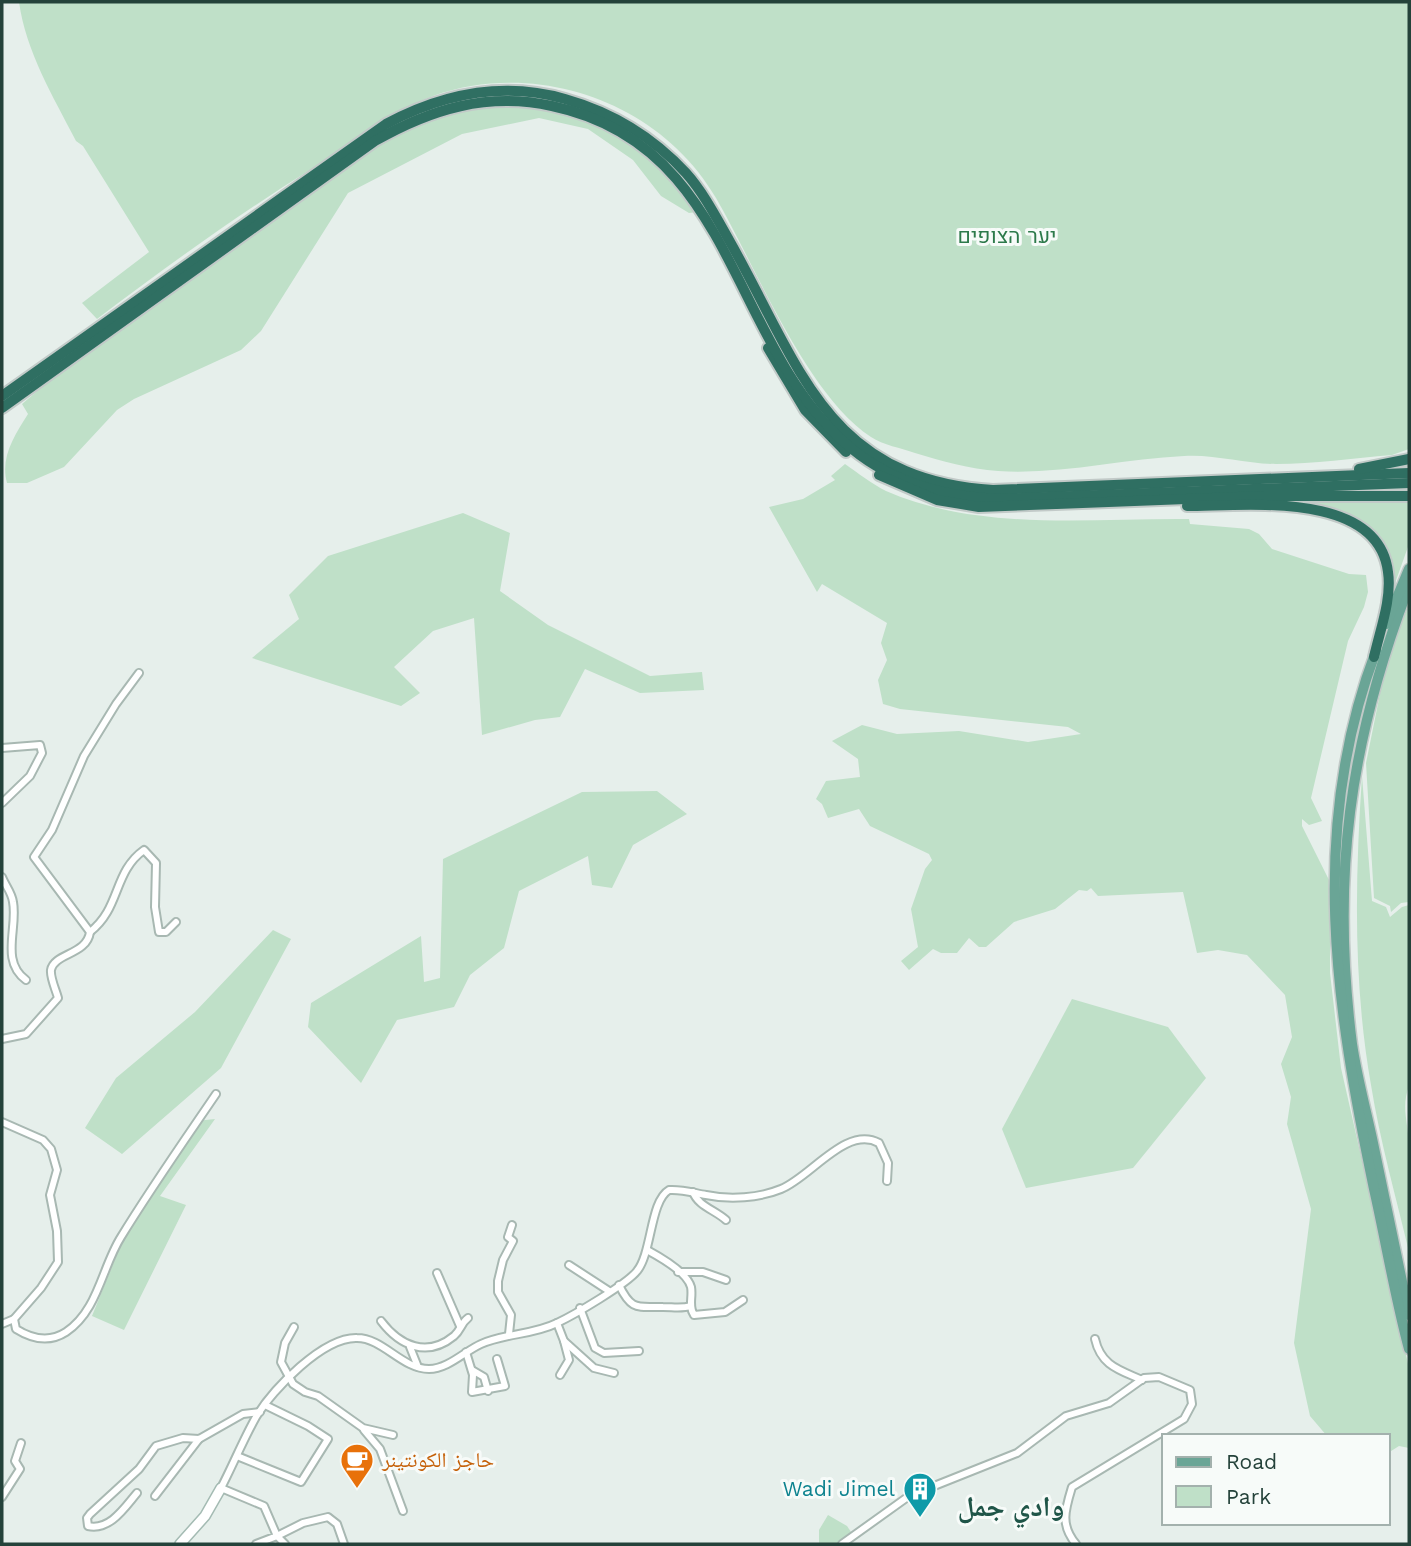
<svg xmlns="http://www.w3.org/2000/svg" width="1411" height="1546" font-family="'Work Sans','Noto Naskh Arabic',Heebo,sans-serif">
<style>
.green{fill:#bfe0c8}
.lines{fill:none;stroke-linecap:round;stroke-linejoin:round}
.street-casing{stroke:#a8b8b2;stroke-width:10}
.secondary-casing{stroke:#a4bbb3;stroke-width:12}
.primary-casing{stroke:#c2cac8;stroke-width:13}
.highway-casing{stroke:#c2cac8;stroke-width:14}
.street{stroke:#fff;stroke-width:6}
.secondary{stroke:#fff;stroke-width:9}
.primary{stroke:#6aa596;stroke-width:10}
.highway{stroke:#2f6f62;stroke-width:10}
.labels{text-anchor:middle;stroke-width:6;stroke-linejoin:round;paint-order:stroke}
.park-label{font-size:21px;fill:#2d7a4b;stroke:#f7fbf9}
.food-label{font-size:21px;fill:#c56008;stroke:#f7fbf9;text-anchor:start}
.culture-label{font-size:21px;fill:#0d838f;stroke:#f7fbf9;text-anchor:end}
.district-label{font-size:28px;font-weight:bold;fill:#1f5548;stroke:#f7fbf9}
</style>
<rect width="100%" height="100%" fill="#e6efeb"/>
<!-- green -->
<g class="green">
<path d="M 19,2 L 1409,2 L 1409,449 L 1392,455 C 1353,458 1314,464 1276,464 C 1246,464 1214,454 1184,456 C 1122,459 1060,475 998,471 C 969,469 942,461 915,453 C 901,448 883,445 871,437 C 806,394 756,267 716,198 C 660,102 537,59 433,96 C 388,112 353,144 313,168 C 239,214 167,266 97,319 L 82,303 L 149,252 L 83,146 L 76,141 C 53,96 26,52 19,2 Z"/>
<path d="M 508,104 C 556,110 604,121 644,151 C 664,166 680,193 697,212 L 689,213 L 661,196 L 633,160 L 588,129 L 539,118 L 462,134 L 348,193 L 261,331 L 241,350 L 134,399 L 117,410 L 64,467 L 27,483 L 7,483 C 0,458 14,436 28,414 L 22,404 L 56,375 L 363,153 L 407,128 L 452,111 Z"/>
<path d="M 845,464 C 858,473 872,484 886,491 C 980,532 1090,518 1189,519 L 1190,524 L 1249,529 L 1259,534 L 1272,549 L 1349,574 L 1366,575 L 1368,592 L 1364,607 L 1348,641 L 1311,798 L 1322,821 L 1309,825 L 1302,819 L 1302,826 L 1330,882 L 1330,973 L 1341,1068 L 1409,1368 L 1409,1448 L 1399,1446 L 1388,1453 L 1388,1436 L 1327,1436 L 1310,1416 L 1294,1343 L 1311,1209 L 1287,1124 L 1291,1097 L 1281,1064 L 1292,1037 L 1285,995 L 1247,955 L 1218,950 L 1197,953 L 1183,892 L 1098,896 L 1091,888 L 1087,891 L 1079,890 L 1055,909 L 1014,922 L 986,947 L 979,947 L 969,938 L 957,953 L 941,953 L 933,949 L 909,970 L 901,961 L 918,947 L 911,909 L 925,869 L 932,860 L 929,854 L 870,826 L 859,809 L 828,818 L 822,804 L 816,799 L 826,781 L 860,777 L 858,759 L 832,741 L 862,725 L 897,734 L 959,731 L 1028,742 L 1081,734 L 1068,727 L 900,709 L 883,704 L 878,680 L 887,660 L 881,643 L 887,623 L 822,584 L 817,592 L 769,507 L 803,499 L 835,480 L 831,476 Z"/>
<path d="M 1311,501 L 1409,502 L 1409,544 L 1394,586 C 1393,547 1373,522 1337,509 C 1328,505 1319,507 1311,501 Z"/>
<path d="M 463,513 L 510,533 L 500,591 L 548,625 L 650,676 L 702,672 L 704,690 L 640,693 L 585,669 L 560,717 L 535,720 L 482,735 L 474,618 L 433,631 L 394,667 L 420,693 L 401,706 L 252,658 L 299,619 L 289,595 L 328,556 Z"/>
<path d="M 1409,605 L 1409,902 L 1401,903 L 1391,912 L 1390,906 L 1374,898 L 1366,763 L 1384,674 L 1394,640 Z"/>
<path d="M 1362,776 L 1372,901 L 1386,907 L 1390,917 L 1402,907 L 1409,905 L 1409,1086 C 1401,1107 1408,1122 1409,1144 C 1411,1179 1409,1216 1409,1252 C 1396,1197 1380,1141 1371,1085 C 1353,983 1355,880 1362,776 Z"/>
<path d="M 657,791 L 687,814 L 633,845 L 612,888 L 592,885 L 588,856 L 519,891 L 504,948 L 470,975 L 454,1007 L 397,1020 L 361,1083 L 308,1027 L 311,1003 L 421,936 L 424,982 L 440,978 L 443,859 L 582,792 Z"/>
<path d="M 273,930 L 291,939 L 221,1068 L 122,1154 L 85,1128 L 116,1078 L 195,1012 Z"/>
<path d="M 1072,999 L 1168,1027 L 1206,1078 L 1133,1168 L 1026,1188 L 1002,1129 Z"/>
<path d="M 215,1119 L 160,1196 L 186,1205 L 124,1330 L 92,1316 L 132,1217 L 196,1121 Z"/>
<path d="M 828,1515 L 847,1526 L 853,1535 L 836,1544 L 819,1544 L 819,1530 Z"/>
</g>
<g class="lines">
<defs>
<g id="street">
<path d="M 2,748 L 40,745 L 42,753 L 30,776 L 2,803"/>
<path d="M 2,877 C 5,885 12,893 13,902 C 18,928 0,961 26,980"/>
<path d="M 90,932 C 121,908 113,872 144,850 L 156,863 L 155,907 L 159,932 L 166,932 L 176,922"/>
<path d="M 2,1039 L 26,1034 L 58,998 C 56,990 50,978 51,970 C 54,953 87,955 90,932 L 34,857 L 52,830 L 84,756 L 116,704 L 139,673"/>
<path d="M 2,1122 L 43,1140 L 51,1149 L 57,1170 L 50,1195 L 57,1231 L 58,1262 L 41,1288 L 14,1319 L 16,1329 C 32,1339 49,1343 66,1332 C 98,1311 102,1267 121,1237 C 151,1188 184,1141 216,1094"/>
<path d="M 693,1192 C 698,1206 715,1210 726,1220"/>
<path d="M 647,1250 C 660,1257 687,1272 691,1287 C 693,1297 688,1306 694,1315 L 725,1312 L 743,1300"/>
<path d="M 569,1265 L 609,1291"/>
<path d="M 678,1272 L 703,1272 L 726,1280"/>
<path d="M 437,1273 L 460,1326"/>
<path d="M 619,1285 C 632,1312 638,1306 663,1307 C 673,1307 681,1309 691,1306"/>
<path d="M 580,1308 L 595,1348 L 604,1353 L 639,1351"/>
<path d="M 381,1321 C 400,1346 427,1358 454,1336 C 461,1330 461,1323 468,1318"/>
<path d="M 557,1323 L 564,1341 L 594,1368 L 614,1373"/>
<path d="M 2,1324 L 14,1319"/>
<path d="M 294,1327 L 285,1343 L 281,1362 L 293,1384 L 305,1392 L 318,1396 L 363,1428 L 393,1435"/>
<path d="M 509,1334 L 511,1315 L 498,1292 L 498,1281 L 503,1260 L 513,1241 L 508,1237 L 512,1225"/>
<path d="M 1095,1339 C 1101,1366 1120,1370 1142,1380"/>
<path d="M 410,1347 L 418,1367"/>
<path d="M 466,1352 L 473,1375 L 472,1392 L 505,1386 L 497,1359"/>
<path d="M 472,1370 L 484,1377 L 488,1391"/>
<path d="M 560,1375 L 569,1360 L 564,1341"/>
<path d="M 364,1430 L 380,1449 L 403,1511"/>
<path d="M 237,1456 L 301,1482 L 328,1439 L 308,1426 L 265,1405"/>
<path d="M 137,1493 C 125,1507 110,1531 88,1526 L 87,1518 L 90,1514 L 139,1469 L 156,1446 L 183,1438 L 199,1439 L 243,1414 L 260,1412"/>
<path d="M 155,1496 L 199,1439"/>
<path d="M 2,1497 L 20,1469 L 15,1461 L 21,1443"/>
<path d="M 256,1544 L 277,1536 L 264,1506 L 221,1488 C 233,1465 243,1440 256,1417 C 273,1389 323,1337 357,1338 C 383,1338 402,1369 429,1369 C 448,1369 465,1351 481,1344 C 506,1333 533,1335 557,1323 C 574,1315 627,1284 637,1271 C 652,1253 650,1201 669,1190 C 682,1189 694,1193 706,1195 C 730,1200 759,1198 781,1189 C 811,1177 846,1125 879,1143 L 888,1163 L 887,1181"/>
<path d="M 285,1544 L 277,1536 L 303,1523 L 328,1517 L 337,1524 L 344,1544"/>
<path d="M 842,1544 L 909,1496 L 1017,1453 L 1066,1416 L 1109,1403 L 1144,1378 L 1159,1377 L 1190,1390 L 1192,1404 L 1184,1419 L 1072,1487 C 1065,1510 1060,1525 1076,1544"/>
</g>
<path id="secondary" d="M 180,1544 L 205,1516 L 221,1488"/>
<g id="primary">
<path d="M 1409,586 C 1349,742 1331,878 1352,1044 C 1357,1078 1366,1110 1373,1143 C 1385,1200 1397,1258 1409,1315"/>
<path d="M 1386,624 L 1409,569"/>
<path d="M 1376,651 C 1308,830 1336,1007 1374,1189 C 1386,1242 1395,1297 1409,1349"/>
</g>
<g id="highway">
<path d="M 768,348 L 805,410 L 846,452"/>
<path d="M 2,396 L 386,124 C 442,94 502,81 565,99 C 611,112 653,137 686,173 C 703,192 716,217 729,240 C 799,363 825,480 993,490 L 1409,473"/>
<path d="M 2,408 L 375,141 C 431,109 487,92 552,106 C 734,144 729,338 844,442 C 887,481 943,497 1000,499 L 1409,483"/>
<path d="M 1359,469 L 1409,459"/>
<path d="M 879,475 L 937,500 L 979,507 L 1264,496 L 1409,496"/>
<path d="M 1187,506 C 1245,506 1378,490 1388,572 C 1392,599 1380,630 1374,657"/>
</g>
</defs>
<!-- street casing -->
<use href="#street" class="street-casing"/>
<!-- secondary casing -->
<use href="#secondary" class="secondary-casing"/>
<!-- primary casing -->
<use href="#primary" class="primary-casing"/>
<!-- highway casing -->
<use href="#highway" class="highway-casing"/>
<!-- street -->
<use href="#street" class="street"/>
<!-- secondary -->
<use href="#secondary" class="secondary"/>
<!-- primary -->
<use href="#primary" class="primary"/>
<!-- highway -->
<use href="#highway" class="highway"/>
</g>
<!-- icons -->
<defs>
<symbol id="cafe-pin" viewBox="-11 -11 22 30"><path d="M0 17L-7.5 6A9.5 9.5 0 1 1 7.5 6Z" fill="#e8710a" stroke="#f7fbf9"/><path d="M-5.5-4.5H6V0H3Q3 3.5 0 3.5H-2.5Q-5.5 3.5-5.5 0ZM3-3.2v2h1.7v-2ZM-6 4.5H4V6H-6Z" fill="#fff"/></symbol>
<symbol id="building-pin" viewBox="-11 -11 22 30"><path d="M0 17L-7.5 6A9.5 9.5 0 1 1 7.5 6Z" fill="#0f9aa8" stroke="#f7fbf9"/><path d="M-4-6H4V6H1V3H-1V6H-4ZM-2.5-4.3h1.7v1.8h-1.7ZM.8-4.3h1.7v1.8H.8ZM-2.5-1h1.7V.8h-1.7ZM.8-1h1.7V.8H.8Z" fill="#fff"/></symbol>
</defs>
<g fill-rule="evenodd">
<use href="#cafe-pin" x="338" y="1441" width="38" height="52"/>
<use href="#building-pin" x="901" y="1470" width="38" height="52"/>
</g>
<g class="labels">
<!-- park labels -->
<g class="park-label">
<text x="1007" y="243">יער הצופים</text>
</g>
<!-- food labels -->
<g class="food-label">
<text x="382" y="1467">حاجز الكونتينر</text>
</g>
<!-- culture labels -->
<g class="culture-label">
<text x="895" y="1496">Wadi Jimel</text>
</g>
<!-- district labels -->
<g class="district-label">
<text x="1011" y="1516">وادي جمل</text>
</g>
</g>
<!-- border -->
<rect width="1411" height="1546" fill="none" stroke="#24423a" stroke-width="7"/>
<!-- legend -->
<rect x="1162" y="1434" width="228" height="91" fill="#f7fbf9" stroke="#a3b1ad" stroke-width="2"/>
<rect x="1176" y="1457" width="35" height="10" fill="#6aa596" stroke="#a3b1ad" stroke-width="2"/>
<text x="1226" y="1469" font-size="21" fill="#24423a">Road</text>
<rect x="1176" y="1486" width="35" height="21" fill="#bfe0c8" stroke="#a3b1ad" stroke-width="2"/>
<text x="1226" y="1504" font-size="21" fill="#24423a">Park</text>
</svg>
